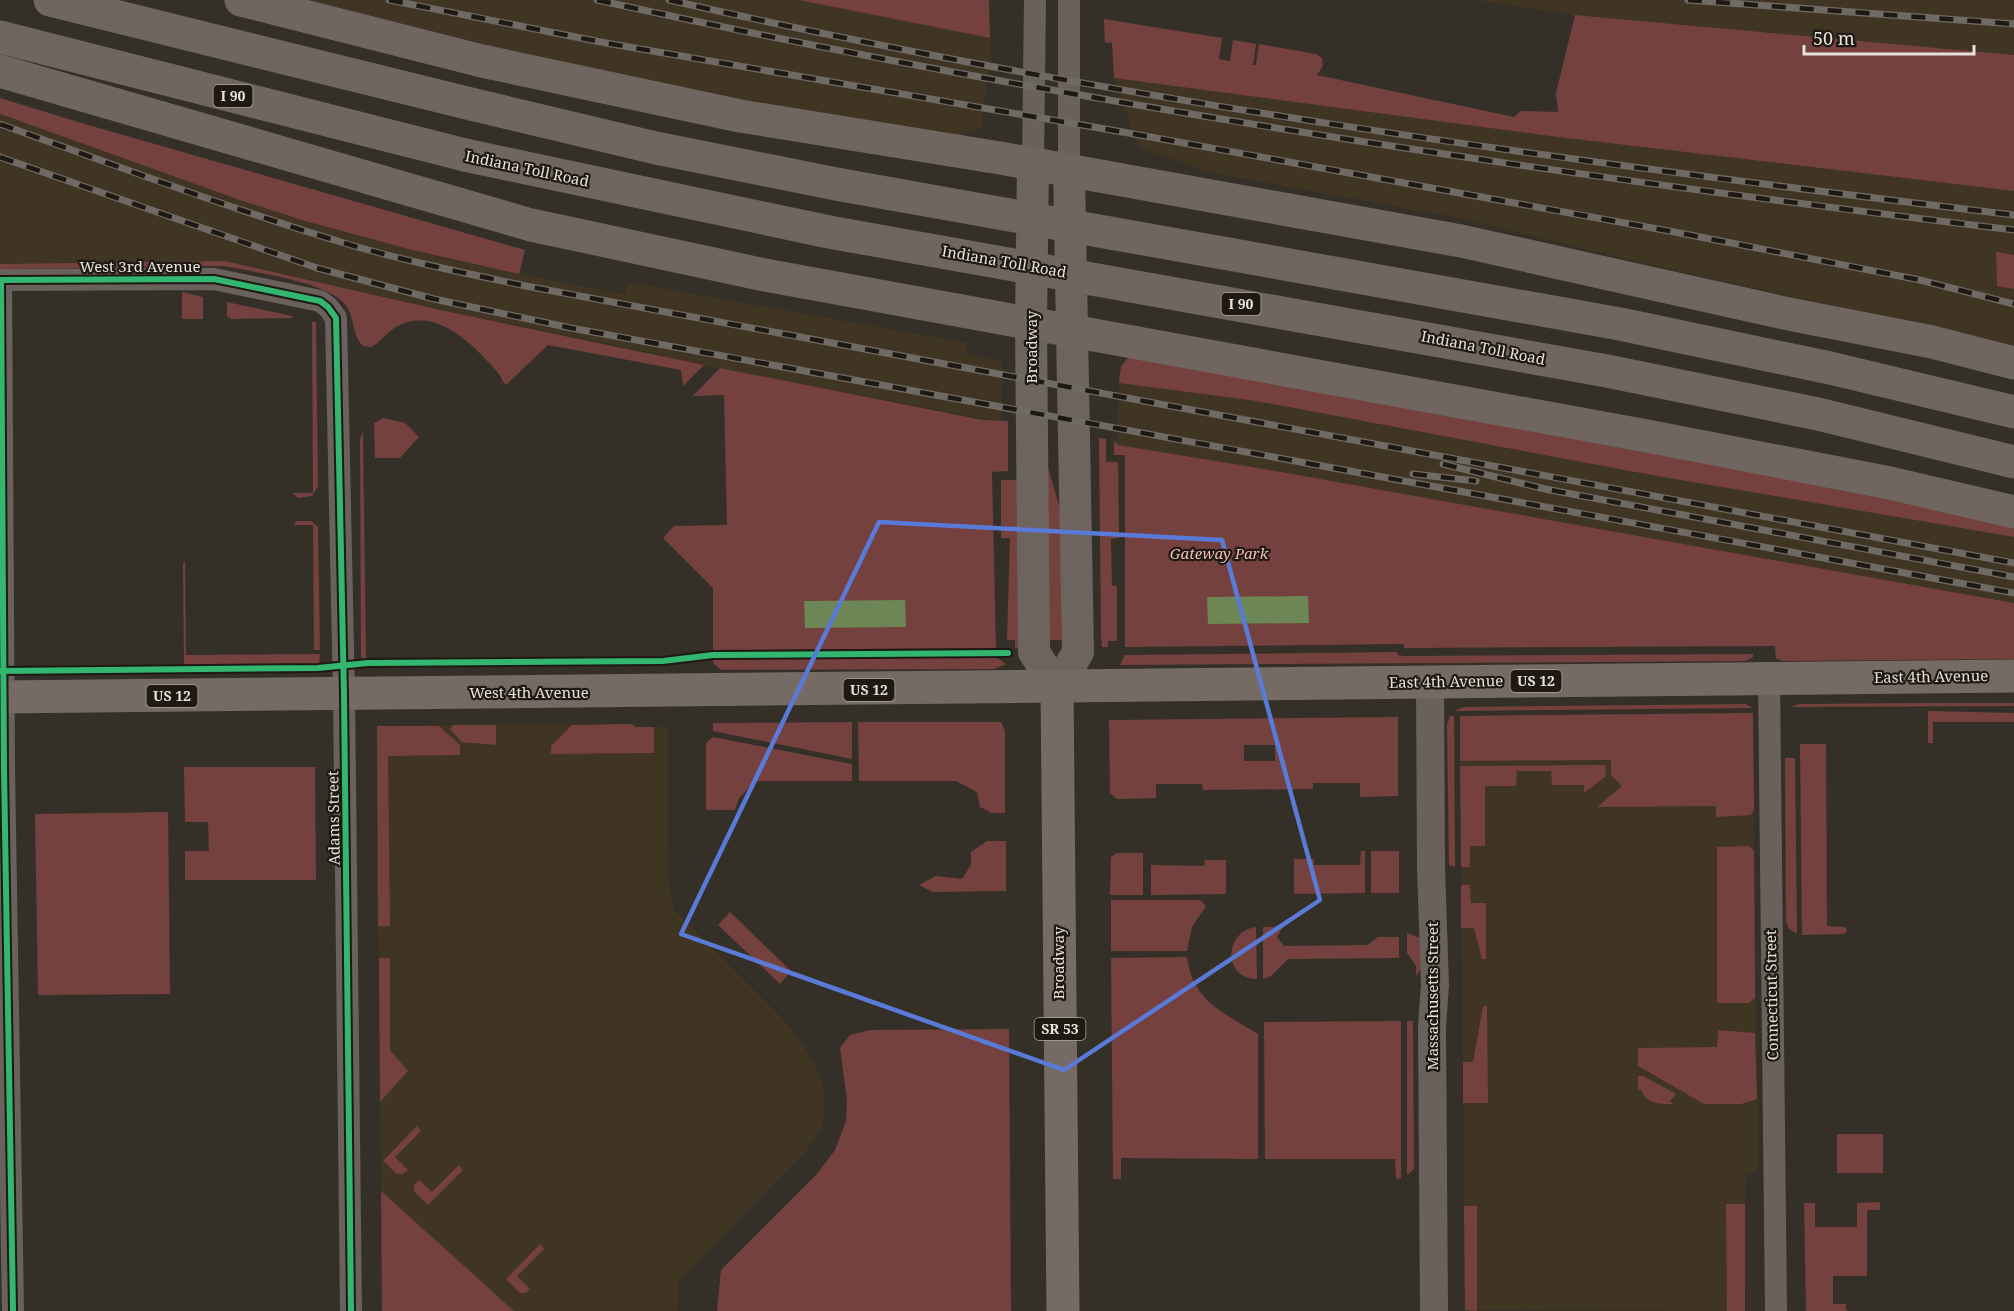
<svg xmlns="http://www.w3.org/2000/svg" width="2014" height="1311" font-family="'Noto Serif',serif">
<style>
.built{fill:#403422}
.green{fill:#74413e;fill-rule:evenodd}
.water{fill:#6c8755}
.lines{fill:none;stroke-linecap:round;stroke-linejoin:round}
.minor{stroke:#6a615c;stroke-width:22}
.tertiary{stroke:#6a615c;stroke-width:28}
.secondary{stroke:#6d645d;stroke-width:32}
.primary{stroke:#756b64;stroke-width:33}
.motorway{stroke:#70665f;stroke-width:33}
.rail-casing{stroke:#706a64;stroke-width:7}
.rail{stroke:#1e1913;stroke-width:4.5;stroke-dasharray:14;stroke-linecap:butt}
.motorway-bridge{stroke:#70665f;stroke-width:33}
.cycleway-casing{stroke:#1e1913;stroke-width:10}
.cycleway{stroke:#33b770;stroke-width:6}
.marked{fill:none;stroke:#5a7ad8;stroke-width:4.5;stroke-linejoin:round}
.labels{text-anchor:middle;stroke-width:4.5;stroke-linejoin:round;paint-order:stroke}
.shield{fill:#1e1913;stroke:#aba69e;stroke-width:1.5}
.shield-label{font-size:14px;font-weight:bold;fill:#e8e2d9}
.street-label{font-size:15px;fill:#e8e2d9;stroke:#1e1913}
.park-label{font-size:15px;font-style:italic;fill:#f8bcb7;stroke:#1e1913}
</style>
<rect width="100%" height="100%" fill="#343028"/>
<!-- built -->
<g class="built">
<path d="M 308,0 L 799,0 L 990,38 L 991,57 L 981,128 L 952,141 L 744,102 L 482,44 Z"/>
<path d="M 1475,0 L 2014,0 L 2014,55 L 1575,15 Z"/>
<path d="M 1114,78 L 1558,137 L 2014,191 L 2014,255 L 1996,253 L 1997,285 L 2014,289 L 2014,346 L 1663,268 L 1470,220 L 1213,173 L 1139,148 Z"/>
<path d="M 0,114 L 240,200 L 350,234 L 447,259 L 625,295 L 628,282 L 968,343 L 966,355 L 1002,361 L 1001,422 L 662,357 L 662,355 L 445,311 L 235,262 L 0,264 Z"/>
<path d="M 1119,383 L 1256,401 L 1646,474 L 2014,537 L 2014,603 L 1247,466 L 1117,445 Z"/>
<path d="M 1753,713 L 1758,1168 L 1755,1173 L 1746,1174 L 1745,1311 L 1465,1310 L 1460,716 Z"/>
<path d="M 631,724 L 636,727 L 668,727 L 669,889 L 674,910 L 786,1022 L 800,1040 L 818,1072 L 824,1092 L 825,1111 L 820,1130 L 805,1153 L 678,1282 L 677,1311 L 382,1311 L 377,726 Z"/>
</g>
<!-- green -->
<g class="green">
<path d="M 799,0 L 989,0 L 990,38 Z"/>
<path d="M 1575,15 L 2014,55 L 2014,191 L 1558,137 L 1114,78 L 1112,43 L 1105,42 L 1104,19 L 1222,38 L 1219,59 L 1230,61 L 1233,40 L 1256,44 L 1253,65 L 1256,65 L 1259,44 L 1316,54 L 1322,58 L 1323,66 L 1317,75 L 1514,117 L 1521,111 L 1558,112 L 1556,93 Z"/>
<path d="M 0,98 L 78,122 L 525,250 L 519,274 L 412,250 L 305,221 L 240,200 L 0,114 Z"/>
<path d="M 1996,252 L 2014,255 L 2014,289 L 1997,286 Z"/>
<path d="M 225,261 L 445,311 L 704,365 L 683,386 L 681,370 L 548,345 L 506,385 C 502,382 502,378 499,374 C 475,347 441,309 402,324 C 389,329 383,340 372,347 L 363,346 C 352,336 355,317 345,304 C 325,281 256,273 225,266 L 0,269 L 0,264 Z"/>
<path d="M 182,292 L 203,297 L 203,319 L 182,319 Z"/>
<path d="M 227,302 L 292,316 L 292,318 L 231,319 L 227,316 Z"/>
<path d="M 312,322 L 316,322 L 318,486 L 312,496 L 298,498 L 293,493 L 313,493 Z"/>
<path d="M 1130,356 L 1886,497 L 2014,528 L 2014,537 L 1646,474 L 1256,401 L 1119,383 L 1121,366 Z"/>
<path d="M 720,368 L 983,420 L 1008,421 L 1008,471 L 992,472 L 996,648 L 713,650 L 713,588 L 663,538 L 674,526 L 727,525 L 724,395 L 693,396 Z"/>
<path d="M 383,418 L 405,423 L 419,437 L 400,458 L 375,458 L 374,423 Z"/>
<path d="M 363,432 L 366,660 L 362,660 L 361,656 L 360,439 Z"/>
<path d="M 1099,438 L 1106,439 L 1106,462 L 1118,462 L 1119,538 L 1111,539 L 1112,586 L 1117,586 L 1117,641 L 1108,641 L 1108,647 L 1102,647 L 1101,636 Z"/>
<path d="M 1114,441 L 1118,445 L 1247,466 L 2014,603 L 2014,659 L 1782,661 L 1776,658 L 1775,646 L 1404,648 L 1404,644 L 1398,644 L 1125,647 L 1125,455 L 1114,455 Z"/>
<path d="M 1047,464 L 1060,509 L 1062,640 L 1049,640 Z"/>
<path d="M 1001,480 L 1020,480 L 1020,648 L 1015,648 L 1015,640 L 1007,640 L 1010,538 L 1001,538 Z"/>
<path d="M 296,521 L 311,521 L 318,527 L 320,650 L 314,650 L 313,525 L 294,525 Z"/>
<path d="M 185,561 L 186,655 L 320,654 L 319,666 L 184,666 L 183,564 Z"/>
<path d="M 1397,652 L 1398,655 L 1404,656 L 1753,654 L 1753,657 L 1746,661 L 1120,665 L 1125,655 Z"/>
<path d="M 996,657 L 1006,664 L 994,669 L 721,670 L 713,663 L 713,659 Z"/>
<path d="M 1923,703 L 2014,703 L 2014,706 L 1790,707 L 1800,704 Z"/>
<path d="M 1746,704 L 1752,708 L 1454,711 L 1464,707 Z"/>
<path d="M 1928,711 L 2014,713 L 2014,722 L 1933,722 L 1933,743 L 1928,743 Z"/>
<path d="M 1753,713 L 1754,809 L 1751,815 L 1716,817 L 1716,806 L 1597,807 L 1622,786 L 1611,775 L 1611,760 L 1460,761 L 1460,716 Z"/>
<path d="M 1450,716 L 1454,716 L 1455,867 L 1449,865 L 1447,725 Z"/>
<path d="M 1398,717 L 1398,796 L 1360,797 L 1360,783 L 1313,783 L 1313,789 L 1203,790 L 1202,784 L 1156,784 L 1156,798 L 1117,799 L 1110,793 L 1109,720 ZM 1244,745 L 1275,745 L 1275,761 L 1244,761 Z"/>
<path d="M 852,722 L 852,759 L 713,731 L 713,723 Z"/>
<path d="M 858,722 L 1001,722 L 1005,731 L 1005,813 L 992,813 L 980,807 L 977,792 L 956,781 L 859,781 Z"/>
<path d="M 631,724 L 636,727 L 654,727 L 654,753 L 551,754 L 551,746 L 572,725 Z"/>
<path d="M 453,725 L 496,725 L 496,745 L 462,742 L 450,729 Z"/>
<path d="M 377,726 L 439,726 L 460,745 L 460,755 L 388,756 L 390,926 L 378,926 Z"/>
<path d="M 713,737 L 852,764 L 852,781 L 756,781 L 739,798 L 735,810 L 706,810 L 706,743 Z"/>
<path d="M 1800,744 L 1826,744 L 1827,926 L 1845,927 L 1847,931 L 1844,934 L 1802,935 Z"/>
<path d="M 1785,758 L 1795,758 L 1797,934 L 1789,929 L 1786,921 Z"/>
<path d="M 1605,765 L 1606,776 L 1584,793 L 1584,785 L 1552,785 L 1551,771 L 1517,771 L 1516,786 L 1485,786 L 1485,846 L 1470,846 L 1470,867 L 1461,867 L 1460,766 Z"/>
<path d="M 184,767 L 315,767 L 316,880 L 185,880 L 185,851 L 209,851 L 208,822 L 185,822 Z"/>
<path d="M 168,812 L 170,994 L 38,995 L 35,814 Z"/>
<path d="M 987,841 L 1006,841 L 1006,891 L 933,892 L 919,885 L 936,876 L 962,879 L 971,865 L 971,852 Z"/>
<path d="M 1749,846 L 1754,851 L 1755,998 L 1749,1003 L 1717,1003 L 1717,847 Z"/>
<path d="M 1361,851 L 1365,851 L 1365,893 L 1294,894 L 1294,859 L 1314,859 L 1314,865 L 1360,865 Z"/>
<rect x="1371" y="851" width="28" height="42"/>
<path d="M 1117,853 L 1143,853 L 1143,895 L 1110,895 L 1111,857 Z"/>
<path d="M 1205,860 L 1226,860 L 1226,894 L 1151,895 L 1151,865 L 1204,866 Z"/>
<path d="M 1461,885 L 1470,885 L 1471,903 L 1486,903 L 1486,959 L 1482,959 L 1474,928 L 1461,928 Z"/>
<path d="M 1111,900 L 1200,900 L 1206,906 L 1192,927 L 1187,951 L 1111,951 Z"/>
<path d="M 730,912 L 791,971 L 780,984 L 718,925 Z"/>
<path d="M 1256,927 L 1257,979 C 1222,979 1224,931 1256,927 Z"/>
<path d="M 1263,927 L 1283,927 L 1277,937 L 1284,946 L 1368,945 L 1378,937 L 1399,937 L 1399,958 L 1288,959 L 1271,976 L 1263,979 Z"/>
<path d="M 1407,933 L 1420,938 L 1421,969 L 1416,976 L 1416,966 L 1407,953 Z"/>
<path d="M 1187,957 C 1193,1002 1223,1012 1258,1034 L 1258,1159 L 1121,1158 L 1121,1179 L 1113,1179 L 1111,958 Z"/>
<path d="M 379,958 L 390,958 L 390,1050 L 408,1071 L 380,1102 Z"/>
<path d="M 1483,1006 L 1487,1006 L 1488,1103 L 1463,1103 L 1463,1062 L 1473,1062 Z"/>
<path d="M 1401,1021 L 1401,1178 L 1396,1179 L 1395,1159 L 1265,1159 L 1264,1022 Z"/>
<path d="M 1407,1021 L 1413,1021 L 1414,1169 L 1407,1175 Z"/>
<path d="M 1009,1029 L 1011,1311 L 717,1311 L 721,1270 L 817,1174 L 835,1150 L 846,1121 L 847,1100 L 840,1048 L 850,1035 L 870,1030 Z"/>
<path d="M 1718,1030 L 1755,1033 L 1757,1099 L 1741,1104 L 1704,1104 L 1638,1066 L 1638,1048 L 1717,1047 Z"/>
<path d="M 1638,1076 L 1643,1076 L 1676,1094 L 1670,1101 L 1673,1104 C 1658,1104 1646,1104 1641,1089 L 1638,1090 Z"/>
<path d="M 417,1126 L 421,1131 L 395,1157 L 408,1170 L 403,1174 L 397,1174 L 383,1161 Z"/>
<rect x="1837" y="1134" width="46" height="39"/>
<path d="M 459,1165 L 463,1170 L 428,1205 L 414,1191 L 414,1185 L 419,1180 L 432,1192 Z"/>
<path d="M 381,1191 L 514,1311 L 382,1311 Z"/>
<path d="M 1880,1202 L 1880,1210 L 1867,1210 L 1867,1276 L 1833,1276 L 1833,1304 L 1846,1304 L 1846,1310 L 1849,1311 L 1806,1311 L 1804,1203 L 1815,1203 L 1815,1227 L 1857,1227 L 1857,1203 Z"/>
<path d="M 1726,1204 L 1745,1204 L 1745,1311 L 1727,1311 Z"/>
<path d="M 1464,1206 L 1477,1206 L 1477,1311 L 1465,1310 Z"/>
<path d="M 540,1244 L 544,1249 L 517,1276 L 530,1289 L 526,1293 L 520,1293 L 506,1279 Z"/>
</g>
<!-- water -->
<g class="water">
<path d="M 1308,596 L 1309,623 L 1208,624 L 1207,597 Z"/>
<path d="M 905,600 L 906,627 L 805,628 L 804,601 Z"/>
</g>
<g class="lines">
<!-- minor -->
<g class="minor">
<path d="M 1069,0 L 1069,171"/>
<path d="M 1033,164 L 1035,0"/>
<path d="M 0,280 L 214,279 L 320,301 L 328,307 L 336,318 L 344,695 L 351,1311"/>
<path d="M 1,280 L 4,769 L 13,1311"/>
<path d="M 1769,679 L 1776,1311"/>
</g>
<!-- tertiary -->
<path class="tertiary" d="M 1430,682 L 1431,868 L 1435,985 L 1432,1027 L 1434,1311"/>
<!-- secondary -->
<path class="secondary" d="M 1033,164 L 1031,324 L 1034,652 L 1057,688 L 1078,652 L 1069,171"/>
<!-- primary -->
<g class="primary">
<path d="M 1057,688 L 1063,1311"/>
<path d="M 0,697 L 2014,676"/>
</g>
<!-- motorway -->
<g class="motorway">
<path d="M 50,0 L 475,105"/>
<path d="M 241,0 L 482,61 L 740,116 L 1000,158 L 1461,241 L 1789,314 L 1932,342 L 2014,363"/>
<path d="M 0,37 L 465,155"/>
<path d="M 0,71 L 531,225 L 765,275 L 1647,436 L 1890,483 L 2014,512"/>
</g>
<defs>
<g id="rail">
<path d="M 389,0 L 606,43 L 1134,134 L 1680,233 L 1920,280 L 2014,304"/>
<path d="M 597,0 C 1065,103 1539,173 2014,230"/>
<path d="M 669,0 C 1112,101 1564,161 2014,215"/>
<path d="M 1688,0 L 2014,24"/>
<path d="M 0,124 C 114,165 228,208 344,243 C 404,261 465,273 526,286 L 2014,563"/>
<path d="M 0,157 L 317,268 L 434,299 L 571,328 L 2014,593"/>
<path d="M 1443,464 L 1545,489 L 2014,577"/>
<path d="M 1413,474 L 1476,481"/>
</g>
</defs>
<!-- rail casing -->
<use href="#rail" class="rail-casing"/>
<!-- rail -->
<use href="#rail" class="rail"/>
<!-- motorway-bridge -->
<g class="motorway-bridge">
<path d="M 475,105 L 656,148 L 836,184 L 1620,324 L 1830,368 L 2014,412"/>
<path d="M 465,155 L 829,232 L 1607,371 L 1818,414 L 2014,462"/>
</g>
<defs>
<g id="cycleway">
<path d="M 0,280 L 214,279 L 320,301 L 328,307 L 336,318 L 344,695 L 351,1311"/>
<path d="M 1,280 L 4,769 L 13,1311"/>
<path d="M 0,671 L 318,668 L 368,663 L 663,661 L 713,655 L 1008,653"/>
</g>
</defs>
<!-- cycleway casing -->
<use href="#cycleway" class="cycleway-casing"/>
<!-- cycleway -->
<use href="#cycleway" class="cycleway"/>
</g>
<!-- marked area -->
<path class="marked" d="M 879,522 L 1222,540 L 1320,900 L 1064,1070 L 681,934 Z"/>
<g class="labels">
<!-- shield labels -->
<g class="shield">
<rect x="213.5" y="85" width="39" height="22" rx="4.5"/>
<rect x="1221.5" y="293" width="39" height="22" rx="4.5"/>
<rect x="1510.5" y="670" width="51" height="22" rx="4.5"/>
<rect x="843.5" y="679" width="51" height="22" rx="4.5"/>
<rect x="146.5" y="685" width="51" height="22" rx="4.5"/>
<rect x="1034.5" y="1018" width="51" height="22" rx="4.5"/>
</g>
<g class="shield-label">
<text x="233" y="101">I 90</text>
<text x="1241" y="309">I 90</text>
<text x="1536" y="686">US 12</text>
<text x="869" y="695">US 12</text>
<text x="172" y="701">US 12</text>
<text x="1060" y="1034">SR 53</text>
</g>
<!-- street labels -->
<g class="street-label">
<text transform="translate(527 169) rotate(12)" y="5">Indiana Toll Road</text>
<text transform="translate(1004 262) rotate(10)" y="5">Indiana Toll Road</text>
<text x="140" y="272">West 3rd Avenue</text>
<text transform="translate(1032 347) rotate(-90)" y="5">Broadway</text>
<text transform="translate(1483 348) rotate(11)" y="5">Indiana Toll Road</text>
<text transform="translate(1931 677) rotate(-1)" y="5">East 4th Avenue</text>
<text transform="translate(1446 682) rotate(-1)" y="5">East 4th Avenue</text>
<text x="529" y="698">West 4th Avenue</text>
<text transform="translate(334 818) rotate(-91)" y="5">Adams Street</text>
<text transform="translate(1059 963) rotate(-90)" y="5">Broadway</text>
<text transform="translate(1772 995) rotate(-91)" y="5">Connecticut Street</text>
<text transform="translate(1433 996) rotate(-90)" y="5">Massachusetts Street</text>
</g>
<!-- park labels -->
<g class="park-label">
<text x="1219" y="559">Gateway Park</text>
</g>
</g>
<!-- scale -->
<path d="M1804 45v9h170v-9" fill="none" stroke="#e8e2d9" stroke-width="3"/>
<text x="1813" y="45" font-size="18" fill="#e8e2d9" stroke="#1e1913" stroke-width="4.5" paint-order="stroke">50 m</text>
</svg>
